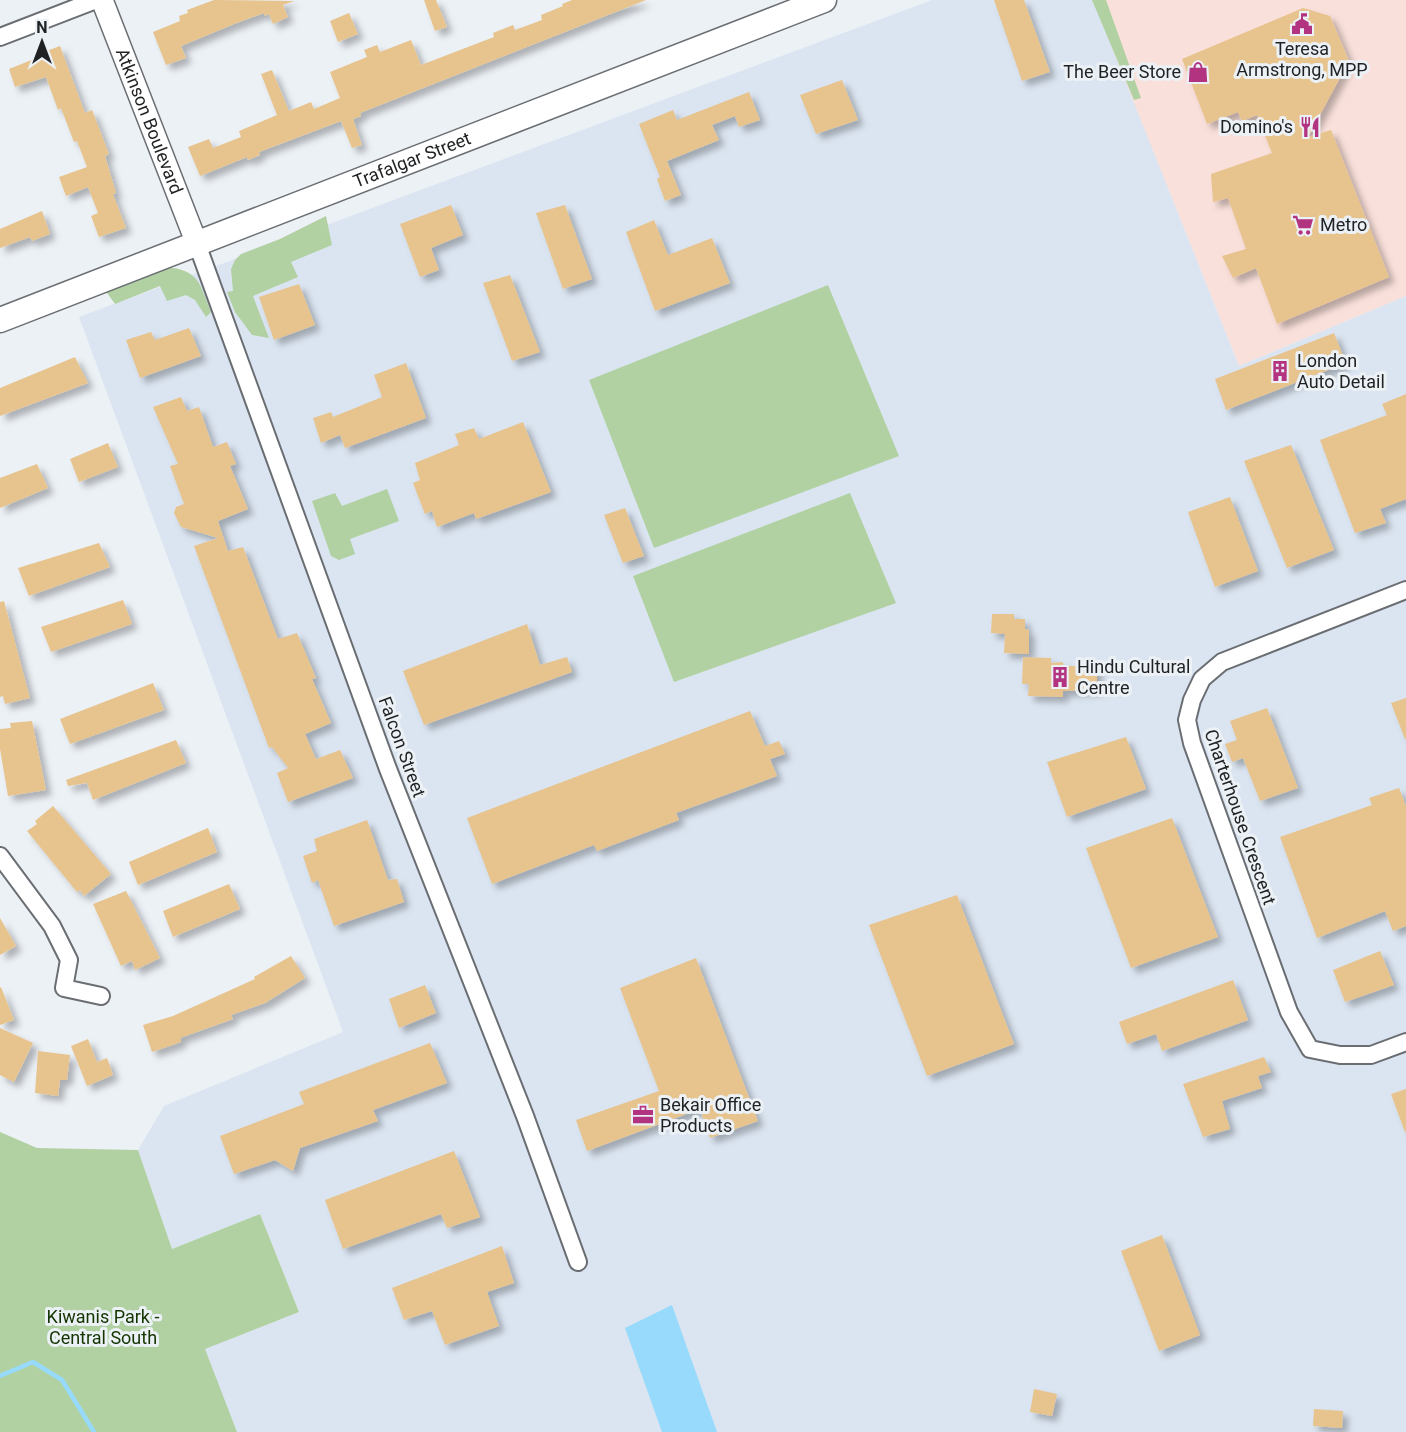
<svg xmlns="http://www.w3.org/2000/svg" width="1406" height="1432" font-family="Roboto,sans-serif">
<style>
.commercial{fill:#fae0da}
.built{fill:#dbe5f1}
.green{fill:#b1d1a2}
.water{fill:#97dafb}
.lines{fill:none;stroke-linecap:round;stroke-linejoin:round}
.stream{stroke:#97dafb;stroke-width:4.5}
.building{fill:#e7c38d;filter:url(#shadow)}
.minor-casing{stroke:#6a6e73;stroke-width:20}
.tertiary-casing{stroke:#6a6e73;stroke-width:24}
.secondary-casing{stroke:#6a6e73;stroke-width:27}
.minor{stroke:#fff;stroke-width:16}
.tertiary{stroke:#fff;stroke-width:21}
.secondary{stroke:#fff;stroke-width:24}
.labels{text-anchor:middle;stroke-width:6;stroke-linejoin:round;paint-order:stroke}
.poi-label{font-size:18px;fill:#1f2123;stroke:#ecf1f6;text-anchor:start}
.street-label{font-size:18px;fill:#1f2123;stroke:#ecf1f6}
.park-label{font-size:18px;fill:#153500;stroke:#ecf1f6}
</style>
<defs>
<filter id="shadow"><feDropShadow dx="5.5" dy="5.5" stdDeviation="3" flood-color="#0004"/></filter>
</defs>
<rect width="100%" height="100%" fill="#ecf1f6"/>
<!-- commercial -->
<path class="commercial" d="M 1092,0 L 1406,0 L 1406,296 L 1239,366 Z"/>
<!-- built -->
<path class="built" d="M 932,0 L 1093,0 L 1239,366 L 1406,296 L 1406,1432 L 237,1432 L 204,1349 L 299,1312 L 260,1214 L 172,1249 L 138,1150 L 164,1106 L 343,1032 L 79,317 Z"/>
<!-- green -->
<g class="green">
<path d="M 1092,0 L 1106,0 L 1141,98 L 1134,100 Z"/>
<path d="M 326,216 L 332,245 L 291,262 L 298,277 L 253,296 L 269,338 L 252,335 L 235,312 L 227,292 L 233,291 L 231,269 L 235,260 L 241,254 L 280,239 Z"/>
<path d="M 165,267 C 200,270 199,283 211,312 L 206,317 L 195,300 L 186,295 L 167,301 L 160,286 L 115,304 L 105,290 Z"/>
<path d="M 828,285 L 899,456 L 654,548 L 589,380 Z"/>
<path d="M 387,489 L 399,521 L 350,539 L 355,554 L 339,560 L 331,556 L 312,501 L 335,493 L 342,506 Z"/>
<path d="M 850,493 L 896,603 L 674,682 L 633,576 Z"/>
<path d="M 0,1132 L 37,1148 L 138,1150 L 172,1249 L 260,1214 L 299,1312 L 205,1349 L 237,1432 L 0,1432 Z"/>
</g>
<!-- water -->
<path class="water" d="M 672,1305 L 717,1432 L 662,1432 L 625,1328 Z"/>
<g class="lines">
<!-- stream -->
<path class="stream" d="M 0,1376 L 33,1362 L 62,1380 L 94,1432"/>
</g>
<!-- building -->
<g class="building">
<path d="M 214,0 L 294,1 L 283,5 L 288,17 L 273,24 L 269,14 L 265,16 L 264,13 L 234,24 L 181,46 L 186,58 L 166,65 L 153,32 L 180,21 L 179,16 L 188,13 L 187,10 Z"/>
<path d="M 424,0 L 436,0 L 447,27 L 435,31 Z"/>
<path d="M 572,0 L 646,0 L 360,113 L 361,116 L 353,119 L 362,145 L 352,148 L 341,121 L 259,152 L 260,155 L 248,160 L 247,157 L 200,176 L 188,147 L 209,139 L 213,148 L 241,137 L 239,131 L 277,115 L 261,74 L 272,70 L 289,111 L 311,102 L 314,109 L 340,98 L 330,72 L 367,57 L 364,50 L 377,45 L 380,52 L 411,40 L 421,65 L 494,37 L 493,33 L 513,25 L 515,30 L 542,20 L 541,15 L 563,6 L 562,4 Z"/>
<path d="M 994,0 L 1024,0 L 1050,72 L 1022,81 Z"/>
<path d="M 1303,8 L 1330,16 L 1349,61 L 1308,137 L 1331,130 L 1389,277 L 1277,324 L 1256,268 L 1233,278 L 1222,256 L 1246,249 L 1228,198 L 1213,202 L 1211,174 L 1272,153 L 1257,115 L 1242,121 L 1238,112 L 1207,124 L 1182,59 Z"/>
<path d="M 349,13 L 358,34 L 338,42 L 330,21 Z"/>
<path d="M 60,46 L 85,113 L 92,110 L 109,154 L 105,156 L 116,193 L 113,194 L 126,228 L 99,237 L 91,216 L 98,213 L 88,187 L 66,196 L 59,177 L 87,167 L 77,141 L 74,142 L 61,108 L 58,110 L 46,77 L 15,87 L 9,69 L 34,59 L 33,56 Z"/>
<path d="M 842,80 L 858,120 L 816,134 L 800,95 Z"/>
<path d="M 749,92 L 760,120 L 739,127 L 735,116 L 712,125 L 719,140 L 667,161 L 681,195 L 665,201 L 657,179 L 660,177 L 639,124 L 673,110 L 677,120 Z"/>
<path d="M 451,205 L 463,235 L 431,248 L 439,270 L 420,277 L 400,224 Z"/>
<path d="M 565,205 L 592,279 L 563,289 L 536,213 Z"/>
<path d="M 42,211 L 50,234 L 32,241 L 30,237 L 0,248 L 0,229 Z"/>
<path d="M 654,220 L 668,255 L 712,238 L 730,283 L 655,311 L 626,232 Z"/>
<path d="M 510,275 L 540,352 L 512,361 L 483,283 Z"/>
<path d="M 299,284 L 315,325 L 274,340 L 259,297 Z"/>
<path d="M 189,328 L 201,356 L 140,378 L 126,340 L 151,332 L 155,340 Z"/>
<path d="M 1334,333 L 1346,363 L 1226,410 L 1215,379 Z"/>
<path d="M 75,357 L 88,383 L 0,416 L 0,388 Z"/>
<path d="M 406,363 L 426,418 L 345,448 L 340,435 L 321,443 L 313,418 L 331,412 L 333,417 L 382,397 L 374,375 Z"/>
<path d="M 1406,394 L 1406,499 L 1380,509 L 1386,523 L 1355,533 L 1320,440 L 1387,415 L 1382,404 Z"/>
<path d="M 181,397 L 187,411 L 199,407 L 213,447 L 227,442 L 236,464 L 230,466 L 248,509 L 218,521 L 228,551 L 243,547 L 278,639 L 297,633 L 316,678 L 312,679 L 331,723 L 305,734 L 316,759 L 340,750 L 353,778 L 288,802 L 277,773 L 288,768 L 272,747 L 269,748 L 194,546 L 218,538 L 181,527 L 174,513 L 176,507 L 184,504 L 170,466 L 178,464 L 153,407 Z"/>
<path d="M 523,422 L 551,492 L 476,519 L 474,513 L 437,527 L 432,511 L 425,514 L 413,483 L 420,480 L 415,463 L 459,445 L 455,434 L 474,428 L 479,439 Z"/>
<path d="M 108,443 L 118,467 L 79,482 L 70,459 Z"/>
<path d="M 1291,445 L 1334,550 L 1287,568 L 1244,461 Z"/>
<path d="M 37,464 L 48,488 L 0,508 L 0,478 Z"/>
<path d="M 1230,497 L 1258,571 L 1215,587 L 1188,512 Z"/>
<path d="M 625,508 L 644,556 L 623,563 L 604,515 Z"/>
<path d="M 99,543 L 110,567 L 29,596 L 18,568 Z"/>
<path d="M 123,600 L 132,624 L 51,652 L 41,627 Z"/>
<path d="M 4,601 L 30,698 L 5,704 L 3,696 L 0,697 L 0,602 Z"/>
<path d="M 992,614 L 1014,614 L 1014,619 L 1025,619 L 1025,629 L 1029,630 L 1029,654 L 1004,653 L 1005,634 L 991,633 Z"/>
<path d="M 527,624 L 540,665 L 567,657 L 572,672 L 424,725 L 403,671 Z"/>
<path d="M 1023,657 L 1051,658 L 1051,663 L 1063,662 L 1063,666 L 1097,666 L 1097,690 L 1063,691 L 1063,697 L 1028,696 L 1029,684 L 1022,684 Z"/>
<path d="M 153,683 L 164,710 L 70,744 L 60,719 Z"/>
<path d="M 1406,698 L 1406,739 L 1405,739 L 1391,703 Z"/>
<path d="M 1267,708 L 1298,788 L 1260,801 L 1243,758 L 1232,762 L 1225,744 L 1237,740 L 1230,721 Z"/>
<path d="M 750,711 L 765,746 L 779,741 L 785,754 L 770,759 L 777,776 L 676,813 L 679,820 L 597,851 L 594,845 L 492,884 L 467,818 Z"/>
<path d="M 32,721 L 46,790 L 8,796 L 0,749 L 0,729 L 11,728 L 10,723 Z"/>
<path d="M 1126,737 L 1146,789 L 1067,817 L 1047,762 Z"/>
<path d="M 176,740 L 186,763 L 93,800 L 87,783 L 68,786 L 66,780 Z"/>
<path d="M 1399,788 L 1406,806 L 1406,926 L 1393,931 L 1385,911 L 1317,938 L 1280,837 L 1372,805 L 1369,798 Z"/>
<path d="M 53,806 L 111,874 L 84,896 L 80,890 L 77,892 L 27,831 L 37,824 L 35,821 Z"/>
<path d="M 1172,818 L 1218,937 L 1131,968 L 1086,848 Z"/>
<path d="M 367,820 L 388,880 L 397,879 L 404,902 L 334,926 L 318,880 L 312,883 L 303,856 L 317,851 L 314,839 Z"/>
<path d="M 208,828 L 217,852 L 138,885 L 129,862 Z"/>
<path d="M 229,884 L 240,909 L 173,937 L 163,911 Z"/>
<path d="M 126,891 L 160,958 L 135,970 L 132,961 L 121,966 L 93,904 Z"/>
<path d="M 957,895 L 1014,1044 L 927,1076 L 869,925 Z"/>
<path d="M 0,918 L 16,946 L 0,955 Z"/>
<path d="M 1380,951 L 1394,985 L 1345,1002 L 1333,970 Z"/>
<path d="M 291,956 L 305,978 L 265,1003 L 231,1015 L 233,1019 L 180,1038 L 181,1042 L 152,1052 L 143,1025 L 173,1016 L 255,979 L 254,977 Z"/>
<path d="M 696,958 L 758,1121 L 710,1138 L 700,1109 L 587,1151 L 576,1120 L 659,1091 L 620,988 Z"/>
<path d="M 1233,980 L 1248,1020 L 1162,1051 L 1156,1034 L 1127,1044 L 1119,1022 Z"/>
<path d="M 425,985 L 436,1013 L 399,1028 L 389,999 Z"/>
<path d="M 1,987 L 14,1020 L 0,1025 L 0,988 Z"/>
<path d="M 0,1028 L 33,1043 L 14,1082 L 0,1075 Z"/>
<path d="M 88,1039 L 97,1062 L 107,1058 L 113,1075 L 87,1086 L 71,1046 Z"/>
<path d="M 430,1043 L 447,1083 L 373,1110 L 378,1121 L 300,1148 L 293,1171 L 275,1160 L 234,1174 L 220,1136 L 304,1104 L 299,1092 Z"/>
<path d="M 38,1051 L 70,1055 L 67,1080 L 60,1080 L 58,1096 L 35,1093 Z"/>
<path d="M 1264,1057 L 1271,1072 L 1258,1076 L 1262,1088 L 1222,1101 L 1230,1129 L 1203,1137 L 1183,1084 Z"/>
<path d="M 1406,1089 L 1406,1131 L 1405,1132 L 1391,1094 Z"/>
<path d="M 454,1151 L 480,1217 L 447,1228 L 441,1214 L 343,1249 L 325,1200 Z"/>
<path d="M 1162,1235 L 1200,1335 L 1159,1351 L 1121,1251 Z"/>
<path d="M 502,1246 L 514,1283 L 487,1292 L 499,1326 L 445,1345 L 432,1311 L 404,1320 L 392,1288 Z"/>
<path d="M 1034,1389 L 1057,1394 L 1052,1416 L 1030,1412 Z"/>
<path d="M 1314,1409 L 1343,1411 L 1342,1428 L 1313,1426 Z"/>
</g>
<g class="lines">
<defs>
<g id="minor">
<path d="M 0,37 L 96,0"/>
<path d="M 197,244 L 388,769 L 525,1116 L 578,1262"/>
<path d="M 1406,590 L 1222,662 L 1202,679 L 1192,700 L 1187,720 L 1192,743 L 1289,1012 L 1310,1049 L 1340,1055 L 1371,1055 L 1406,1042"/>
<path d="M 0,856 L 52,926 L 69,960 L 64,988 L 101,996"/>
</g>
<g id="tertiary">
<path id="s1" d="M 102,0 L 197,244"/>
</g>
<g id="secondary">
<path id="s2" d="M 0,320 L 824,0"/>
</g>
</defs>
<!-- minor casing -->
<use href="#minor" class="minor-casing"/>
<!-- tertiary casing -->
<use href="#tertiary" class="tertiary-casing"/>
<!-- secondary casing -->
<use href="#secondary" class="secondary-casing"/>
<!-- minor -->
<use href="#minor" class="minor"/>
<!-- tertiary -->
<use href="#tertiary" class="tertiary"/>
<!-- secondary -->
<use href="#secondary" class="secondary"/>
</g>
<!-- icons -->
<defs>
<symbol id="civic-bare" viewBox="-9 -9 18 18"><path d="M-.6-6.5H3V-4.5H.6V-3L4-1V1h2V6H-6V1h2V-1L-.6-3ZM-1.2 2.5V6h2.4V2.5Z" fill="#b23380" stroke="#ecf1f6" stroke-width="2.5" paint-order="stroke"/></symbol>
<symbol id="shop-bare" viewBox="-9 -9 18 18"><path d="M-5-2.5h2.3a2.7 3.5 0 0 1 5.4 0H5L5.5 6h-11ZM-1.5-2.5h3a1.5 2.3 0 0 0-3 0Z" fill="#b23380" stroke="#ecf1f6" stroke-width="2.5" paint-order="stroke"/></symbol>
<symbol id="restaurant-bare" viewBox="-9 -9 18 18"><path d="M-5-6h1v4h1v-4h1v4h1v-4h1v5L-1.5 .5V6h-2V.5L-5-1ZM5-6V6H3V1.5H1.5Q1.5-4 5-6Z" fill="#b23380" stroke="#ecf1f6" stroke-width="2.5" paint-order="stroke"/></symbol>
<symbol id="supermarket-bare" viewBox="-9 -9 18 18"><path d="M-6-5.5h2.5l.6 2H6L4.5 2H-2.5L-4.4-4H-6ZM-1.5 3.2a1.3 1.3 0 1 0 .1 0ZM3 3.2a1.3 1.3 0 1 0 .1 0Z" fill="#b23380" stroke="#ecf1f6" stroke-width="2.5" paint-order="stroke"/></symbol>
<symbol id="building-bare" viewBox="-9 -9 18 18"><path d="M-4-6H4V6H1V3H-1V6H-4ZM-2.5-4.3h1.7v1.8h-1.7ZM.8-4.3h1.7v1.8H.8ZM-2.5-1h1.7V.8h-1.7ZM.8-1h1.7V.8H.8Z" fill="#b23380" stroke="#ecf1f6" stroke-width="2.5" paint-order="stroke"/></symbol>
<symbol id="office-bare" viewBox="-9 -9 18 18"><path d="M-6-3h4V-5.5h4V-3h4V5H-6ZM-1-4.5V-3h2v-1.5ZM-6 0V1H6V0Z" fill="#b23380" stroke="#ecf1f6" stroke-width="2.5" paint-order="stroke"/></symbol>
</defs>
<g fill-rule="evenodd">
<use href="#civic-bare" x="1287" y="9" width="30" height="30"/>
<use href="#shop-bare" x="1183" y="57" width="30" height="30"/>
<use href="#restaurant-bare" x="1295" y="112" width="30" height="30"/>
<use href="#supermarket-bare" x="1288" y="210" width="30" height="30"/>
<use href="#building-bare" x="1265" y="356" width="30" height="30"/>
<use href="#building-bare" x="1045" y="662" width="30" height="30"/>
<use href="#office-bare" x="628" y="1100" width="30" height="30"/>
</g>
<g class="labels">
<!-- poi labels -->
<g class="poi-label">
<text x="1302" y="55" text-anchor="middle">Teresa<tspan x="1302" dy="21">Armstrong, MPP</tspan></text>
<text x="1181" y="78" text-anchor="end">The Beer Store</text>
<text x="1293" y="133" text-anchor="end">Domino's</text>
<text x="1320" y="231">Metro</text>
<text x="1297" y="367">London<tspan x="1297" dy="21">Auto Detail</tspan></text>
<text x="1077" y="673">Hindu Cultural<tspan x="1077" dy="21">Centre</tspan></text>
<text x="660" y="1111">Bekair Office<tspan x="660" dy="21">Products</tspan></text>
</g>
<!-- street labels -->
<g class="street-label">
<text dy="6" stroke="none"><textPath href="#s1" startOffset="130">Atkinson Boulevard</textPath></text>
<text dy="6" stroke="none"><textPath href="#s2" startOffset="442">Trafalgar Street</textPath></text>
<text transform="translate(402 747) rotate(70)" y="6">Falcon Street</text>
<text transform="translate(1240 817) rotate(71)" y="6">Charterhouse Crescent</text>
</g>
<!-- park labels -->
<g class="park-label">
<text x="103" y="1323">Kiwanis Park -<tspan x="103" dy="21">Central South</tspan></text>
</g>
</g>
<!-- north arrow -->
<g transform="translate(42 42)" stroke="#ecf1f6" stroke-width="4.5" paint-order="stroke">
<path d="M0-4.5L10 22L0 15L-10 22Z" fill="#1f2123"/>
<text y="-9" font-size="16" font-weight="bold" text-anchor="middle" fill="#1f2123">N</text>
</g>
</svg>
